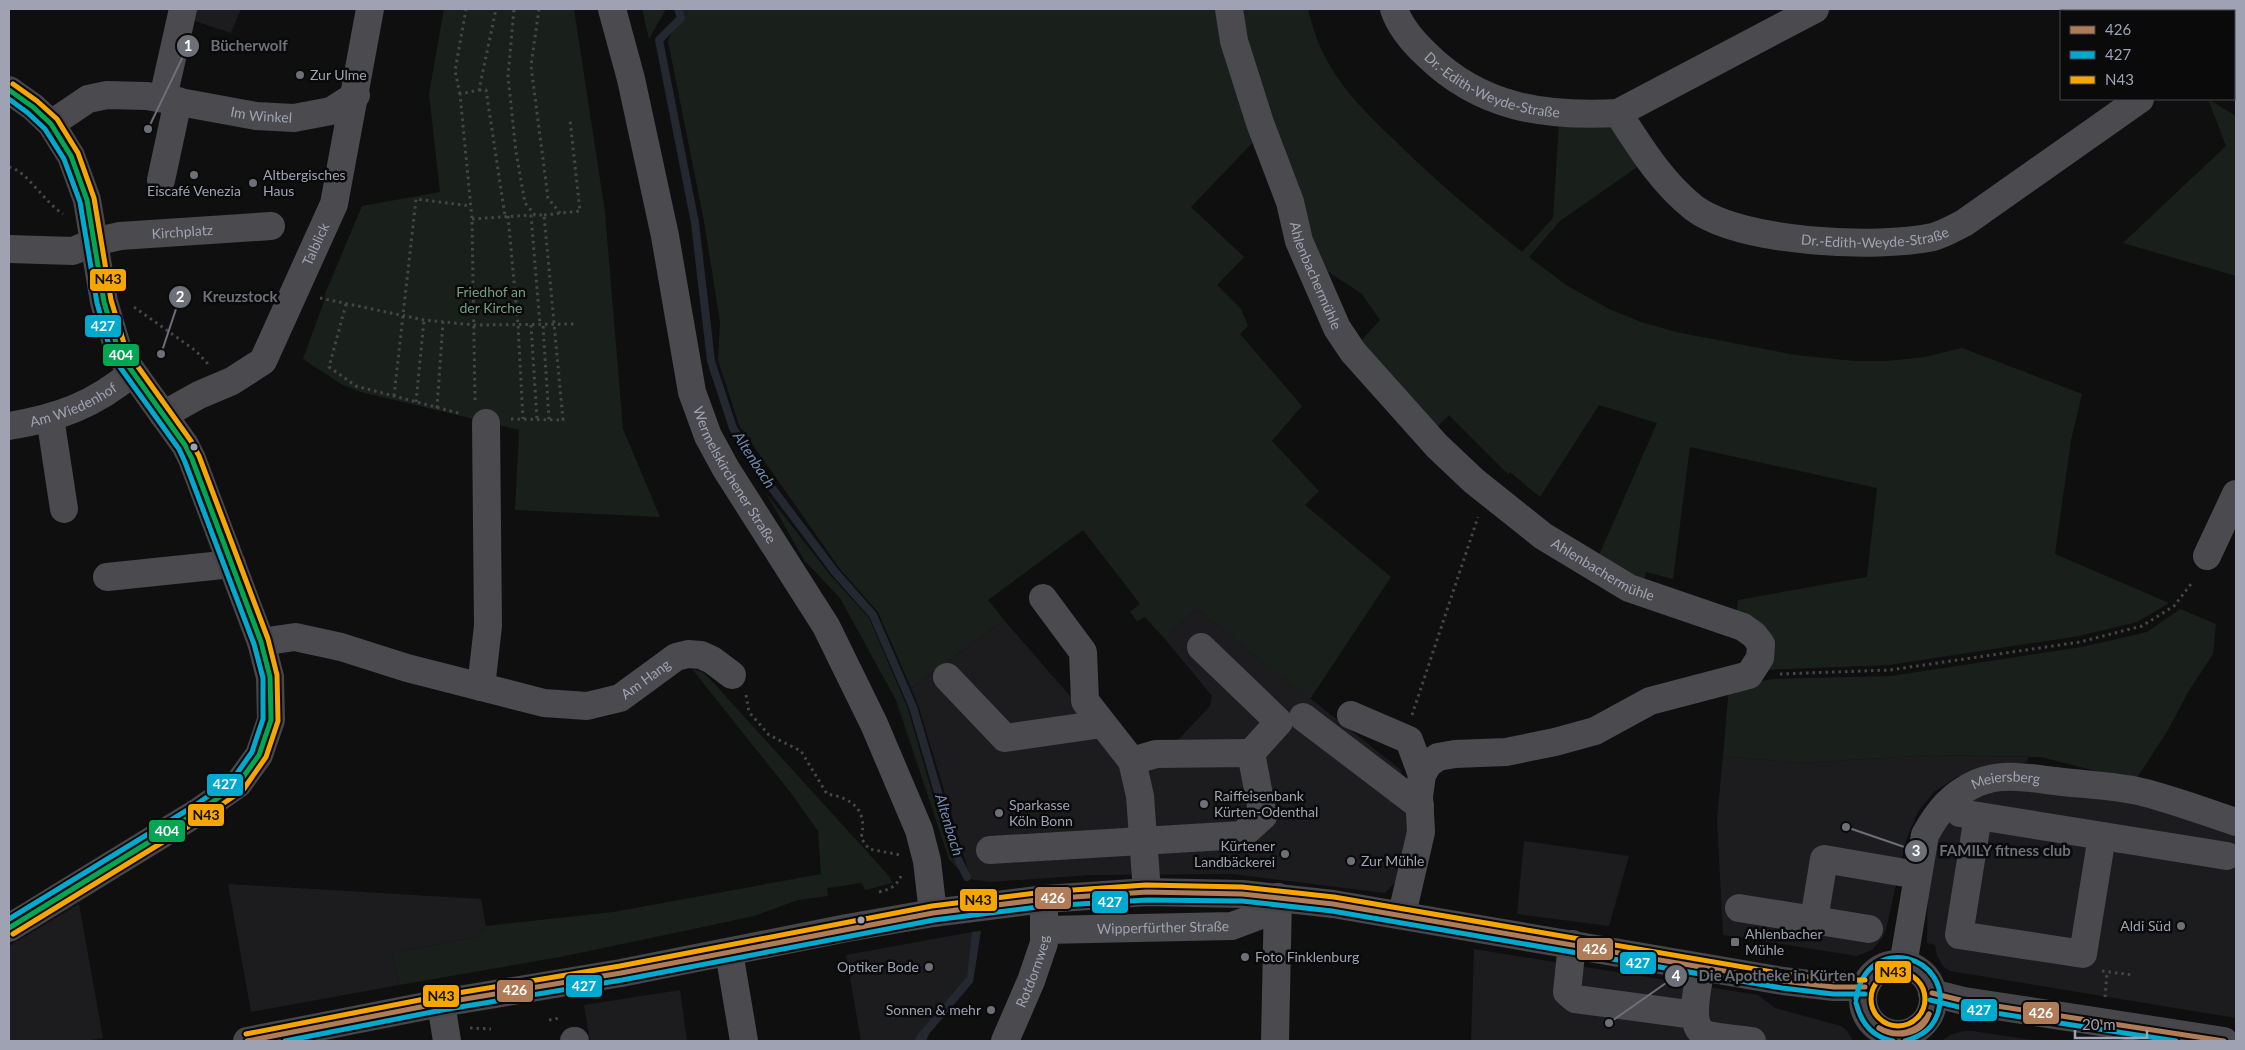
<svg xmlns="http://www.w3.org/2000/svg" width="2245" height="1050" font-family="Lato,sans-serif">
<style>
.built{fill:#1c1c1e}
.green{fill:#19201b}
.water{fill:#232831}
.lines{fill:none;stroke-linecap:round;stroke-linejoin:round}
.stream{stroke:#232831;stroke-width:8}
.path{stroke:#45454a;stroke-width:3;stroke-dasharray:2.5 4;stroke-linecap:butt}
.minor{stroke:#4a4a4f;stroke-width:28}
.major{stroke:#46464b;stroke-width:28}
.bus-1-casing{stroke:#0a0a0b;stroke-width:9}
.bus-2-casing{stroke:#0a0a0b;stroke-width:9}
.bus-3-casing{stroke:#0a0a0b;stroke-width:9}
.bus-4-casing{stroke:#0a0a0b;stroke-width:9}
.bus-1{stroke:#b07c57;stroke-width:5}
.bus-2{stroke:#00a9ce;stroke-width:5}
.bus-3{stroke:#f7a600;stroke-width:5}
.bus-4{stroke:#00a651;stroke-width:5}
.poi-dot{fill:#6d6f79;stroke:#0a0a0b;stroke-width:2}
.bus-dot{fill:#9fa2b2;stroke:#0a0a0b;stroke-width:2}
.labels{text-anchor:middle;stroke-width:5;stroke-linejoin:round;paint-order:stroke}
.poi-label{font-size:14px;fill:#9fa2b2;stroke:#0a0a0b;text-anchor:start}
.street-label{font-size:14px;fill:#9fa2b2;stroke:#0a0a0b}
.park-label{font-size:14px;fill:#749f7d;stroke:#0a0a0b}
.water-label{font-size:15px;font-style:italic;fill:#728ab1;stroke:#0a0a0b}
.leader{fill:none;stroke:#6d6f79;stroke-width:2}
.callout-dot{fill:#6d6f79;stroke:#0a0a0b;stroke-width:2}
.mark-label{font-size:15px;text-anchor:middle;font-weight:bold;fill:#fff}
.callout-label{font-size:15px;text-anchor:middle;font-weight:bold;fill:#6d6f79;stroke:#0a0a0b;stroke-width:5;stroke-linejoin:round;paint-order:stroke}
.line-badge{stroke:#0a0a0b;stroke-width:2}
.badge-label{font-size:14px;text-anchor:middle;font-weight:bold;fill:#fff}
.pale-badge-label{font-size:14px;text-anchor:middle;font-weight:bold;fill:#111}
</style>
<rect width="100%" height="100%" fill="#0f0f10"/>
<!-- built -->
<g class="built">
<path d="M 192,9 L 241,9 L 231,33 L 189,19 Z"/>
<path d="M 1197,609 L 1401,770 L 1414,828 L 1400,877 L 1385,893 L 1233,874 L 1091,875 L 990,882 L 971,879 L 918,705 L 911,688 L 1004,620 L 1135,771 L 1160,759 L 1210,706 L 1212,696 L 1164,638 Z"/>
<path d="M 1932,755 L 2028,757 L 2027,762 L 1983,768 L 1957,777 L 1934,792 L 1918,812 L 1907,837 L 1886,929 L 1883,937 L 1872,950 L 1857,956 L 1723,935 L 1717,818 L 1723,756 L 1799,763 Z"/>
<path d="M 2016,788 L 2102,796 L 2164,811 L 2236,835 L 2236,1003 L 2234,1007 L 2236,1006 L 2236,1018 L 1950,971 L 1944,967 L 1937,956 L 1935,945 L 1927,943 L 1928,890 L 1937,841 L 1952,811 L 1981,795 Z"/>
<path d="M 1524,841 L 1629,856 L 1609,926 L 1517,914 Z"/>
<path d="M 228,884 L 481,899 L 486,926 L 477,937 L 392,953 L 399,985 L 251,1012 Z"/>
<path d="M 79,904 L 103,1038 L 86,1041 L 9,1041 L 9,946 Z"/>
<path d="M 972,932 L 968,977 L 917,1035 L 914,1041 L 861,1041 L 846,955 Z"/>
<path d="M 1474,949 L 1758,995 L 1775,1008 L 1841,1026 L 1847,1031 L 1853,1041 L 1471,1041 Z"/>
<path d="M 680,990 L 687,1041 L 590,1041 L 584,1005 Z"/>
<path d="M 1964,1031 L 1973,1031 L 2039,1041 L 1942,1041 L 1952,1034 Z"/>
</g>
<!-- green -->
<g class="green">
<path d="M 444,9 L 574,9 L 605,212 L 623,429 L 660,517 L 515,510 L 519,430 L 361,392 L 341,384 L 303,359 L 324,301 L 325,294 L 362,206 L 440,192 L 429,94 Z"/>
<path d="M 642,9 L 666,9 L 649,39 Z"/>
<path d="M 681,9 L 1221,9 L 1259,136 L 1191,207 L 1244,257 L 1217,285 L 1241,309 L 1248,326 L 1240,334 L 1302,406 L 1272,441 L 1319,491 L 1305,505 L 1391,577 L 1310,699 L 1197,609 L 1164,638 L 1145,617 L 1137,621 L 1130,612 L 1140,604 L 1083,530 L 988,600 L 1004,620 L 911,688 L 878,612 L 840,569 L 739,425 L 718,360 L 720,322 L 704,221 L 668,41 Z"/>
<path d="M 1237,9 L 1308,9 C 1313,30 1320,50 1332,69 C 1348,95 1369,116 1391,137 C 1433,178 1477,216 1522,252 L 1553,218 L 1559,124 L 1606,120 L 1643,163 L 1560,221 L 1529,257 L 1566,285 L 1609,309 L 1641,322 L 1676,332 L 1795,355 L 1854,361 L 1887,361 L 1925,357 L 1962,348 L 2082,394 L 2071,440 L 2055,554 L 2169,603 L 2137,622 L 2079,636 L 1889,665 L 1762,670 L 1736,618 L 1738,600 L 1867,577 L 1877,488 L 1690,447 L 1673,579 L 1646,572 L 1643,588 L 1596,562 L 1657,423 L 1599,405 L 1540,497 L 1510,472 L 1508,474 L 1449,415 L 1433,431 L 1358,344 L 1380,320 L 1362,294 L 1318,265 L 1255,72 L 1246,34 Z"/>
<path d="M 2208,99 L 2236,116 L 2236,276 L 2123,243 L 2226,146 Z"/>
<path d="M 766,493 L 831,576 L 869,618 L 908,709 L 950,855 L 964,875 L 949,859 L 896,700 L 840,598 L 804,560 Z"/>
<path d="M 2180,609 L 2216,624 L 2213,654 L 2188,692 L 2168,730 L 2135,781 L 2041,757 L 1932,755 L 1799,763 L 1723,756 L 1729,686 L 1773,679 L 1891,676 L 2082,647 L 2147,632 Z"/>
<path d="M 692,669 L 702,672 L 709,678 L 889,876 L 892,883 L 865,890 L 862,883 L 827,888 L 828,896 L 798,900 L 754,916 L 684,931 L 560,957 L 399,985 L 392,953 L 477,937 L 486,926 L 613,912 L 821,874 L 818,831 L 791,793 Z"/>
</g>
<!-- water -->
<path class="water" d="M 981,931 L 973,982 L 929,1034 L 926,1041 L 914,1041 L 917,1035 L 967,977 L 972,932 Z"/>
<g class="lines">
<!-- stream -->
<path class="stream" d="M 678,9 L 681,18 L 659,40 L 695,223 L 711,361 L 733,428 L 772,488 L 835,572 L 873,615 L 913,707 L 957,857 L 967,877"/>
<!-- path -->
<g class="path">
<path d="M 539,9 L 531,66 L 548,198 L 560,213"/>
<path d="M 479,90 L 486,90 L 505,216"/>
<path d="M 460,94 L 455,71 L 466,9"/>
<path d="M 9,167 C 26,170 45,203 63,214"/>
<path d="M 531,215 L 540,325"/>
<path d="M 544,215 L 580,211 L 570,120"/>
<path d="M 508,216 L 518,325 L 523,419"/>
<path d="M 472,219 L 531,215"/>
<path d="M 320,298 L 424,320 L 474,325 L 577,324"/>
<path d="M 346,304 L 329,367 L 356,386 L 462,414"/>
<path d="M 134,307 L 196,351 L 208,364"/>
<path d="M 531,325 L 537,419"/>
<path d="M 543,326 L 549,420"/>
<path d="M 394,396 L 416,199 L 471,206"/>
<path d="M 475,400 L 472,219 L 460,94 L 479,90 L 496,9"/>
<path d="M 416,402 L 424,320"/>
<path d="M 437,408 L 443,322"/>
<path d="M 511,419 L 563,420 L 544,215 L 535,215 L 525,203 L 516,152 L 508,76 L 514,9"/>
<path d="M 1780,674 L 1890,670 L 2080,642 L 2142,626 L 2174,606 L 2191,584"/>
<path d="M 746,695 L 749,712 L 769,735 L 801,751 L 827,794 C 853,798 868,811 861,838 L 869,849 L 900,855"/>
<path d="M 1412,715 L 1478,517"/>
<path d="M 879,892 C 890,889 896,887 901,876"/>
<path d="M 2102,971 L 2133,975"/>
<path d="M 2105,997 L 2107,973"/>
<path d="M 549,1020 L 560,1018"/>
<path d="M 470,1028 L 491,1029"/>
</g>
<!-- minor -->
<g class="minor">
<path id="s1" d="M 612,9 L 631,79 L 665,236 L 692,392 L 708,436 L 726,469 L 826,626 L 874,724 L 919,830 L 927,861 L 933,913"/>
<path id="s2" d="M 1229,9 L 1234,41 L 1260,123 L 1290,202 L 1299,241 L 1337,328 L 1353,352 L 1437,446 L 1474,481 L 1543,536 L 1629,588 L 1743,627 L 1754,635 L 1761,644 L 1760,658 L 1749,675 L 1650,701 L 1595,731 L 1555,742 L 1506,752 L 1455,754 L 1438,757 L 1428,764 L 1422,775 L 1419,796 L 1421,832 L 1402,914"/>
<path id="s3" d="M 1394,9 C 1400,27 1413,42 1427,55 C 1481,108 1545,117 1618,113 L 1815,9"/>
<path d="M 2227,11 L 2228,9"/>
<path d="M 163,98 L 183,9"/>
<path id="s4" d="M 1618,113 C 1640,147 1662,183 1694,208 C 1741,243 1877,249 1933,237 C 1944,234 1954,228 1964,223 L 2140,99"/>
<path id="s5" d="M 51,124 L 88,99 L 107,95 L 147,96 L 256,116 L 294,118 L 331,111 L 356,95"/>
<path d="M 161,180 L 178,101"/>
<path id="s6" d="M 9,249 L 73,251 L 94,242 L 120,236 L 271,226"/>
<path id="s7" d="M 163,415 L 199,395 L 232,381 L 263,361 L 334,204 L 370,9"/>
<path d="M 50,417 L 64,509"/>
<path id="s8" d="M 9,426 C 58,418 94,405 132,373"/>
<path d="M 2207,556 L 2236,494"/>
<path d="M 107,577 L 232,564"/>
<path d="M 1043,598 L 1083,652 L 1085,701 L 1132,761 L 1140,796 L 1147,892"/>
<path id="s9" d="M 261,642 L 295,637 L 341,647 L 407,668 L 544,703 L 587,706 L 620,698 L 676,657 L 688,654 L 701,655 L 712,660 L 732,675"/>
<path d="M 947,677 L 1005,738 L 1102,724"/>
<path d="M 481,687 L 488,626 L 486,423"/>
<path d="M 1351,715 L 1409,740 L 1422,775"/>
<path d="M 1303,717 L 1420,806"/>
<path d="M 1132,761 L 1156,754 L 1251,753"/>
<path d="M 1960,813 L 2227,856"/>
<path d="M 1978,816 L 1959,935 L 2083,954 L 2102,836"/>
<path d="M 990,850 L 1242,835 L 1263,816 L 1251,753 L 1279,722 L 1201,647"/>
<path d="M 1739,908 L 1869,929"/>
<path d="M 1814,920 L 1824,859 L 1917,875"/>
<path id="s10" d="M 1045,930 L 1232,926 L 1277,909"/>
<path d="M 1572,944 L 1567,992 L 1575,999 L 1695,1015"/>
<path d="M 729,952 L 744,1041"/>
<path id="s11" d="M 1903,965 L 1925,835 C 1938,811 1952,794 1977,783 C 2002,772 2029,778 2055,781 C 2085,785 2116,785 2146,793 C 2176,801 2206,812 2236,822"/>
<path d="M 1701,967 C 1699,982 1688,1022 1702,1032 C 1710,1038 1741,1039 1752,1041"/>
<path d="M 441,1003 L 447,1041"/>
<path d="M 574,1041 L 575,1041"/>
<path id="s12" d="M 1005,1041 L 1031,981 L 1044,943 L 1044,911"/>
<path d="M 1275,1041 L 1278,897"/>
<path d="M 1892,1041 L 1894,1034"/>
</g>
<!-- major -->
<g class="major">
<path d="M 9,90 L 33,107 L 51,124 L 71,156 L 87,200 L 104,302 L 119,353 L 185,445 L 192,459 L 261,642 L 270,677 L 271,720 L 259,755 L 238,784 L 198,812 L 9,928"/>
<circle cx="1898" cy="999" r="35"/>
<path d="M 1932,993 L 1964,1001 L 2224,1041"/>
<path d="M 247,1041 L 441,1003 L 621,973 L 847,928 L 933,913 L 1045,899 L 1147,892 L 1242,894 L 1333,904 L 1783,981 L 1834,987 L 1865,987"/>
</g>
<defs>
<g id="bus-1">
<path d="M 1932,993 L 1964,1001 L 2224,1041"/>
<path d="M 1879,1028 C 1897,1038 1918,1033 1929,1014"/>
<path d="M 1879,1028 C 1895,1039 1923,1035 1929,1014"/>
<path d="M 247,1041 L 441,1003 L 621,973 L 933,913 L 1045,899 L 1147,892 L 1242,894 L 1333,904 L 1783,981 L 1834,987 L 1865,987"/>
</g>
<g id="bus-2">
<path d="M 9,99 L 28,113 L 45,129 L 64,159 L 80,202 L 97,303 L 112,356 L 179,449 L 185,462 L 254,644 L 263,678 L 263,719 L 252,752 L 233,779 L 194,806 L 9,919"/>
<path d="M 1856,999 C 1867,930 1955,956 1938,1013 C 1932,1030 1921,1036 1905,1041"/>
<path d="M 1930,1000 L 1963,1008 L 2176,1041"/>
<path d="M 1856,1003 C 1861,1023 1872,1037 1893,1041"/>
<path d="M 285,1041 L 442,1010 L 622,980 L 934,920 L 1046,906 L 1147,900 L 1242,901 L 1332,911 L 1782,988 L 1833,994 L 1865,994"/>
</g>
<g id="bus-3">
<path d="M 13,934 L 202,818 L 243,790 L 266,757 L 278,721 L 277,675 L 268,639 L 199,456 L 191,441 L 126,350 L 111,300 L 94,198 L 78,153 L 57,119 L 37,101 L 13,84"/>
<circle cx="1898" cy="999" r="27"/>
<path d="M 246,1034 L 440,996 L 620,966 L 932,906 L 1044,892 L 1146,885 L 1242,887 L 1334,897 L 1784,974 L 1834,980 L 1865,980"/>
</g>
<path id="bus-4" d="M 9,90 L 33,107 L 51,124 L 71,156 L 87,200 L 104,302 L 119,353 L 185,445 L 192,459 L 261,642 L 270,677 L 271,720 L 259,755 L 238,784 L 198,812 L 9,928"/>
</defs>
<!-- bus-1 casing -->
<use href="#bus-1" class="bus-1-casing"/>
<!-- bus-2 casing -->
<use href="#bus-2" class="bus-2-casing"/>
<!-- bus-3 casing -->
<use href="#bus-3" class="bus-3-casing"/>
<!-- bus-4 casing -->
<use href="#bus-4" class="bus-4-casing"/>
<!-- bus-1 -->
<use href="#bus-1" class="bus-1"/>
<!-- bus-2 -->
<use href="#bus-2" class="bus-2"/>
<!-- bus-3 -->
<use href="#bus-3" class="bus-3"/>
<!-- bus-4 -->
<use href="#bus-4" class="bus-4"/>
</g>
<!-- markers -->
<g class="poi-dot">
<circle cx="300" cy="75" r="5"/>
<circle cx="194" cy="175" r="5"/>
<circle cx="253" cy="183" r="5"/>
<circle cx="1204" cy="804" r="5"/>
<circle cx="999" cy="813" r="5"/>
<circle cx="1285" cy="854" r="5"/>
<circle cx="1351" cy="861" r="5"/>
<circle cx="2181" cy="926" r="5"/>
<rect x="1730" y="937" width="10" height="10" rx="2.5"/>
<circle cx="1245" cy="957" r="5"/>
<circle cx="929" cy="967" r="5"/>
<circle cx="991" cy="1010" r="5"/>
</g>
<g class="bus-dot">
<circle cx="194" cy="447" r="4.5"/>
<circle cx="861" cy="920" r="4.5"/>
</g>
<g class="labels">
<!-- poi labels -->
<g class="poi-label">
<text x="310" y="80">Zur Ulme</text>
<text x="263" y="180">Altbergisches<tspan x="263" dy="16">Haus</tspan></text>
<text x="194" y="196" text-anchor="middle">Eiscafé Venezia</text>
<text x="1214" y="801">Raiffeisenbank<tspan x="1214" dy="16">Kürten-Odenthal</tspan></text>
<text x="1009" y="810">Sparkasse<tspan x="1009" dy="16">Köln Bonn</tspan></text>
<text x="1275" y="851" text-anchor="end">Kürtener<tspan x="1275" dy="16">Landbäckerei</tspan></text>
<text x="1361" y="866">Zur Mühle</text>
<text x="2171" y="931" text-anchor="end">Aldi Süd</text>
<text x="1745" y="939">Ahlenbacher<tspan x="1745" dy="16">Mühle</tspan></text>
<text x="1255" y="962">Foto Finklenburg</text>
<text x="919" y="972" text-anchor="end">Optiker Bode</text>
<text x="981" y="1015" text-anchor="end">Sonnen &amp; mehr</text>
</g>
<!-- street labels -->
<g class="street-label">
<text dy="5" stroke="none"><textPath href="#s3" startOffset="131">Dr.-Edith-Weyde-Straße</textPath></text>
<text dy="5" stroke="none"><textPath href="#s5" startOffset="220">Im Winkel</textPath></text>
<text dy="5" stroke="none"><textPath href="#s6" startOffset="176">Kirchplatz</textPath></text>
<text dy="5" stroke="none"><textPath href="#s4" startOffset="309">Dr.-Edith-Weyde-Straße</textPath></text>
<text dy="5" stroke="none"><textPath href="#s7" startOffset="242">Talblick</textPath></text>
<text dy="5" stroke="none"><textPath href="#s2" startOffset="281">Ahlenbachermühle</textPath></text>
<text dy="5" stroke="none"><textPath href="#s8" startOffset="68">Am Wiedenhof</textPath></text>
<text dy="5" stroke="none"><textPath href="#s1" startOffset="485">Wermelskirchener Straße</textPath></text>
<text dy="5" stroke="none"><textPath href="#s2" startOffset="701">Ahlenbachermühle</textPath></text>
<text dy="5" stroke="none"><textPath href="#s9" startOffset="401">Am Hang</textPath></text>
<text dy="5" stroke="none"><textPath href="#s11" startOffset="236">Meiersberg</textPath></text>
<text dy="5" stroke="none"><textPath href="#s10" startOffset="118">Wipperfürther Straße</textPath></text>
<text dy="5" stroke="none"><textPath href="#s12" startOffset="75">Rotdornweg</textPath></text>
</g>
<!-- park labels -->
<g class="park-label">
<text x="491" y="297">Friedhof an<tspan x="491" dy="16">der Kirche</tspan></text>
</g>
<!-- water labels -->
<g class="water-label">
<text transform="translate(754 460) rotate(57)" y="5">Altenbach</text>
<text transform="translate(949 825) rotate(73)" y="5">Altenbach</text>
</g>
</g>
<!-- callouts -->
<path class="leader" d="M148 129L188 46M161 354L180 297M1846 827L1916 851M1609 1023L1676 976"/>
<g class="callout-dot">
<circle cx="148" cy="129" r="5"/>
<circle cx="161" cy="354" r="5"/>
<circle cx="1846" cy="827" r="5"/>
<circle cx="1609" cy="1023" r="5"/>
<circle cx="188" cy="46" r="12"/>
<circle cx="180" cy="297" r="12"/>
<circle cx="1916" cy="851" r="12"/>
<circle cx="1676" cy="976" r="12"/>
</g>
<g class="mark-label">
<text x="188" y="51">1</text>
<text x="180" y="302">2</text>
<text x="1916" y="856">3</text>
<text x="1676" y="981">4</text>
</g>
<g class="callout-label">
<text x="249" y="51">Bücherwolf</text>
<text x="240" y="302">Kreuzstock</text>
<text x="2005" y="856">FAMILY fitness club</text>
<text x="1777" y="981">Die Apotheke in Kürten</text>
</g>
<g class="line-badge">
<rect x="89" y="268" width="38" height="24" rx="5" fill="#f7a600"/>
<rect x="84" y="314" width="38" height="24" rx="5" fill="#00a9ce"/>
<rect x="102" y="343" width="38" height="24" rx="5" fill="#00a651"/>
<rect x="206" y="773" width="38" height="24" rx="5" fill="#00a9ce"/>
<rect x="187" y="803" width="38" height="24" rx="5" fill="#f7a600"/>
<rect x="148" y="819" width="38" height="24" rx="5" fill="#00a651"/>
<rect x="1034" y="886" width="38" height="24" rx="5" fill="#b07c57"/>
<rect x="959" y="888" width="39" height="24" rx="5" fill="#f7a600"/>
<rect x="1091" y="890" width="38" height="24" rx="5" fill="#00a9ce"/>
<rect x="1576" y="937" width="38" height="24" rx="5" fill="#b07c57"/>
<rect x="1619" y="951" width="38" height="24" rx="5" fill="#00a9ce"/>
<rect x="1874" y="960" width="38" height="24" rx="5" fill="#f7a600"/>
<rect x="565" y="974" width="38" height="24" rx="5" fill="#00a9ce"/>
<rect x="496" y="979" width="38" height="24" rx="5" fill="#b07c57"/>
<rect x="422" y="984" width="38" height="24" rx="5" fill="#f7a600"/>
<rect x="1960" y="998" width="38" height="24" rx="5" fill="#00a9ce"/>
<rect x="2022" y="1001" width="38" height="24" rx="5" fill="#b07c57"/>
</g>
<g class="badge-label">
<text x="103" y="331">427</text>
<text x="121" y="360">404</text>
<text x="225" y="789">427</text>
<text x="167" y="836">404</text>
<text x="1053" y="903">426</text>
<text x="1110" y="907">427</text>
<text x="1595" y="954">426</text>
<text x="1638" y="968">427</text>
<text x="584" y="991">427</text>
<text x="515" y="995">426</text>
<text x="1979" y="1015">427</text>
<text x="2041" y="1018">426</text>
</g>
<g class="pale-badge-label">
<text x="108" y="284">N43</text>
<text x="206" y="820">N43</text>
<text x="978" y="905">N43</text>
<text x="1893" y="977">N43</text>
<text x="441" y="1001">N43</text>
</g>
<!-- border -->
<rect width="2245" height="1050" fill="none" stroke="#9fa2b2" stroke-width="20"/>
<!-- legend -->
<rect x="2060" y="10" width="175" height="90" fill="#0a0a0b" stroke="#46474e"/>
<rect x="2070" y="26" width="25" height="8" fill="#b07c57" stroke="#46474e"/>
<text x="2105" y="35" font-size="15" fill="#9fa2b2">426</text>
<rect x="2070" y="51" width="25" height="8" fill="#00a9ce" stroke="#46474e"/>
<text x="2105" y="60" font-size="15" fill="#9fa2b2">427</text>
<rect x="2070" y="76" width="25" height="8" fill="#f7a600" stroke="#46474e"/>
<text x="2105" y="85" font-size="15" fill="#9fa2b2">N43</text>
<!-- scale -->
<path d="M2075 1030v8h72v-8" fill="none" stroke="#9fa2b2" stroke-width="2.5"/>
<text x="2082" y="1030" font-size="15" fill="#9fa2b2" stroke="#0a0a0b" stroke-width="4" paint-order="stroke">20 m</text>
</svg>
